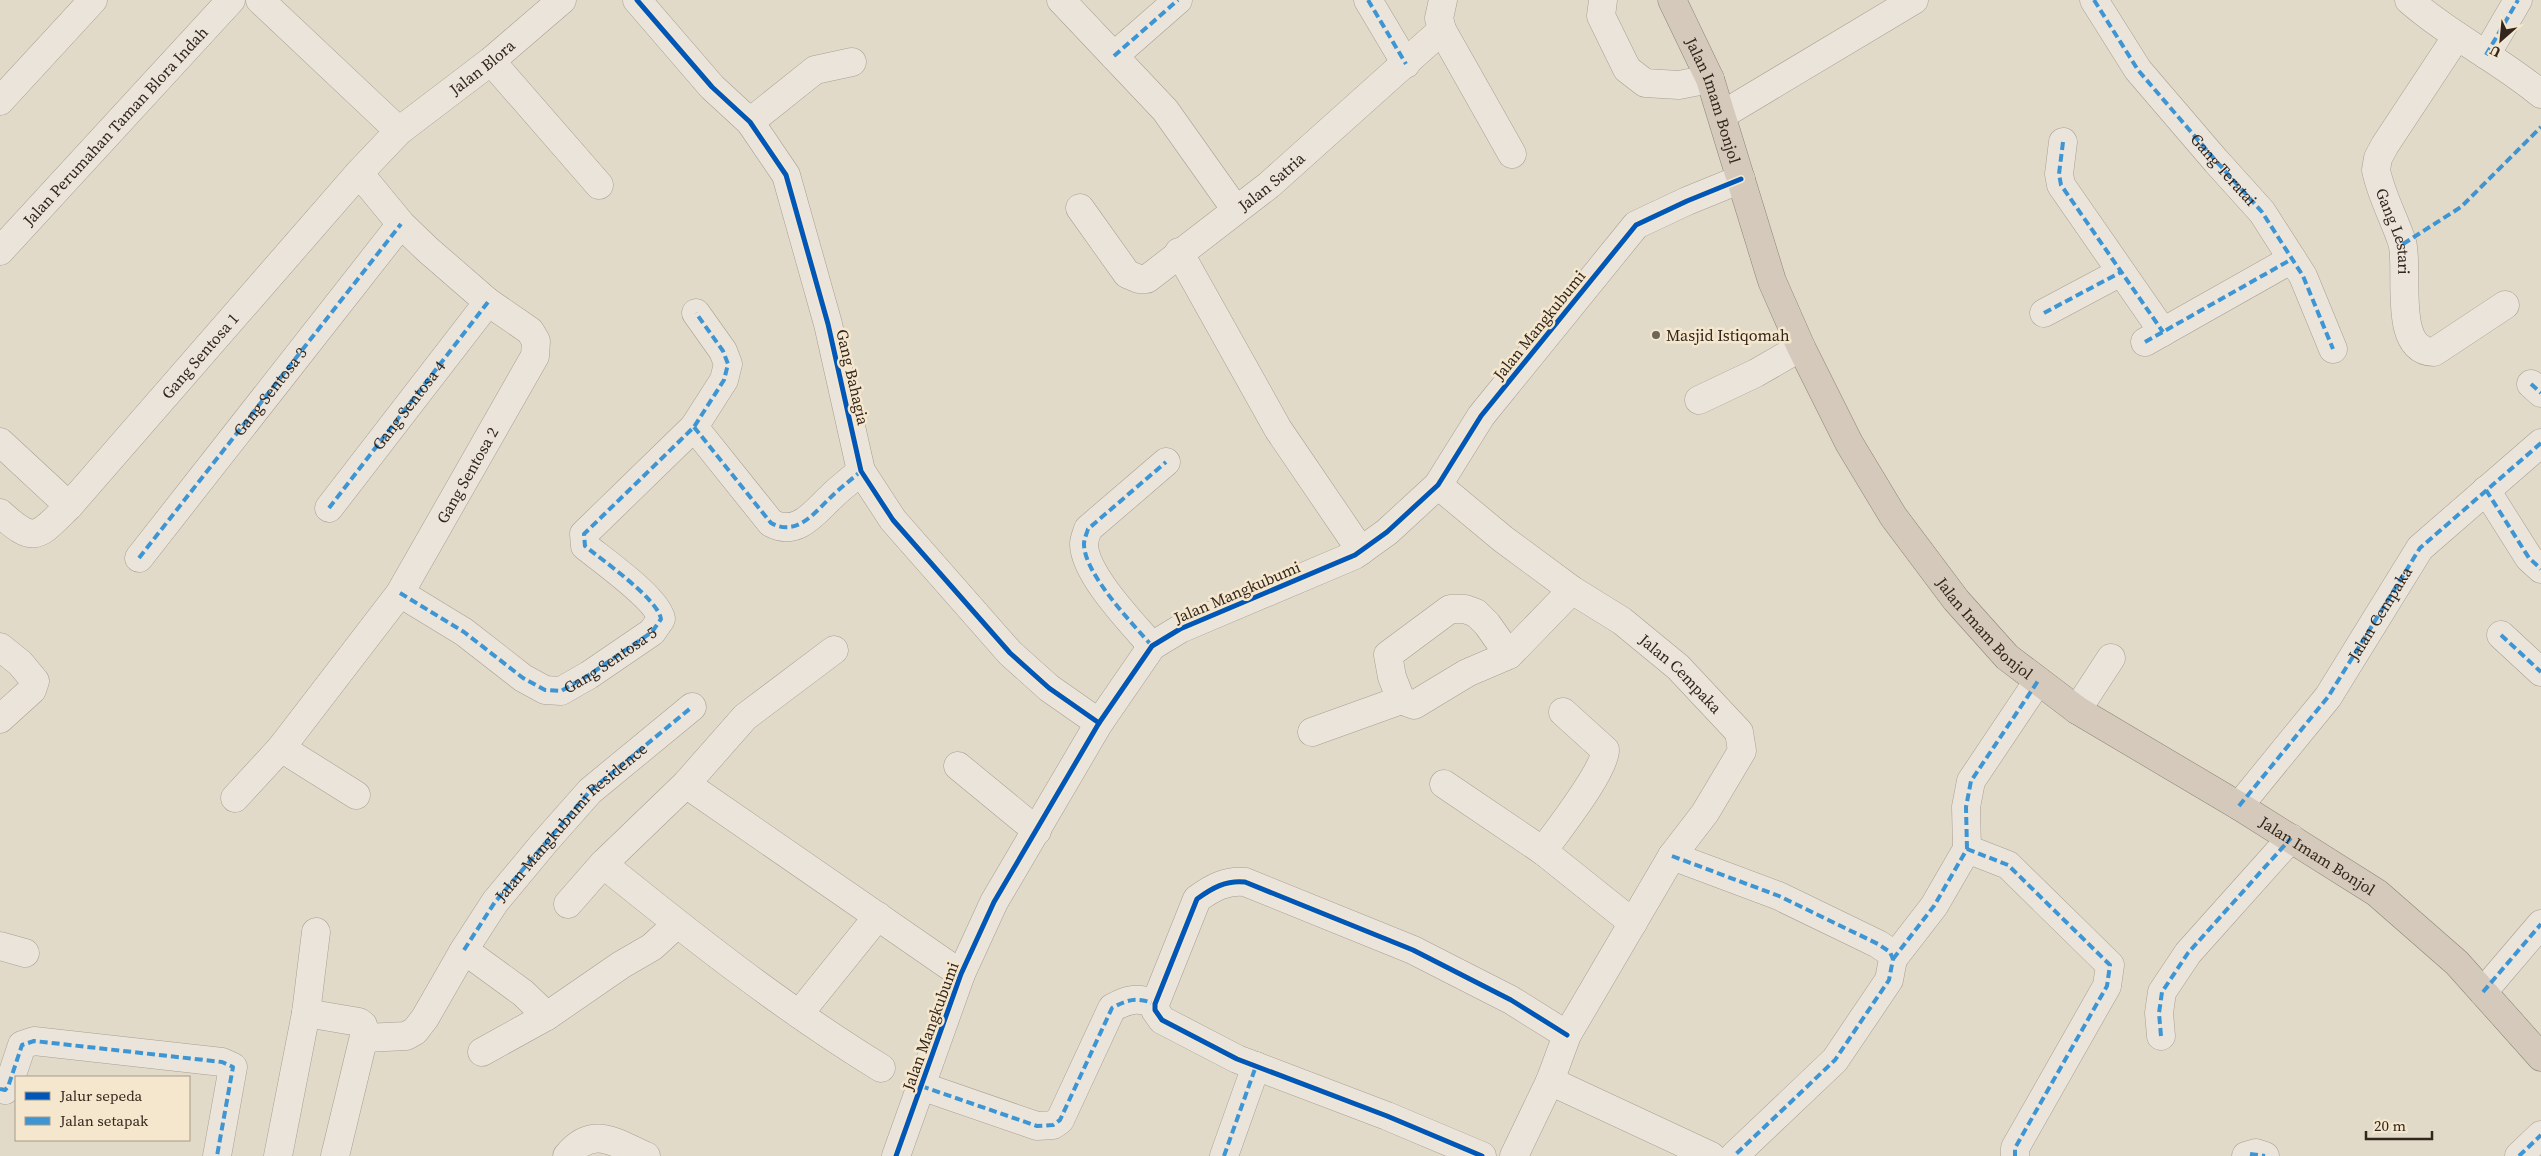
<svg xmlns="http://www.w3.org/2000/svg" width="2541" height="1156" font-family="'Source Serif 4',serif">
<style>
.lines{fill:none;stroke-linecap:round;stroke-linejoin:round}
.minor-casing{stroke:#a79f92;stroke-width:29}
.highway-casing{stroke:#8c8479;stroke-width:29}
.minor{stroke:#eae4db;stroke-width:28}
.highway{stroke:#d4c9ba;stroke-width:28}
.quiet{stroke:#3d95d4;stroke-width:4;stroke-dasharray:8 4;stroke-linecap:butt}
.cycleway-casing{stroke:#f4e7ce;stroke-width:8}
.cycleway{stroke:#0057b8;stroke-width:5}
.poi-dot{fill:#716558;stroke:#f4e7ce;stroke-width:2}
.labels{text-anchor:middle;stroke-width:5;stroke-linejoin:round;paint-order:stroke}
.street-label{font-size:16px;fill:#34261c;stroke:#f4e7ce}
.poi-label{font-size:16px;fill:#34261c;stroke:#f4e7ce;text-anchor:start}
</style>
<rect width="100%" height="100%" fill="#e2dac8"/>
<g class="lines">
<defs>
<g id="minor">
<path d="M 260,0 L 399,131"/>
<path d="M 637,0 L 712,87 L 750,122 L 786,175 L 828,324 L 861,471 L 893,520 L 1010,653 L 1049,688 L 1099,723"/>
<path d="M 1061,0 L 1165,110 L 1236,210"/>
<path d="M 1368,0 L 1406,64"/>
<path d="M 1603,0 L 1601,16 L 1627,69 L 1645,83 L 1679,85 L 1710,79"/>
<path id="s1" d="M 2094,0 L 2138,70 L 2216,161 L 2262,212 L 2303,276 L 2333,349"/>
<path d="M 2409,0 C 2450,36 2499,59 2541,94"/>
<path d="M 1442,30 L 1512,154"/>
<path id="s2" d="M 2457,36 L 2385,145 L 2378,158 L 2376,170 C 2381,195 2394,218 2402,242 C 2410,268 2391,352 2434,352 L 2505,305"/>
<path d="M 2486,55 L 2518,0"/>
<path d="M 1114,56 L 1178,0"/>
<path d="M 491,61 L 599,185"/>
<path d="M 0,101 L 93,0"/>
<path d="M 1722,115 L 1914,0"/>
<path d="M 750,122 L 815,70 L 852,62"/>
<path d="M 2063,142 L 2059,174 L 2061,185 L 2163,332"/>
<path id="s3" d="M 1080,208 L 1127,274 L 1139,279 L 1147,279 L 1269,185 L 1442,30 L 1439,18 L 1443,0"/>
<path id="s4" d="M 0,251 L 231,0"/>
<path d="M 1179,252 L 1278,429 L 1361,551"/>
<path d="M 2044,313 L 2121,272"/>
<path d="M 2145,342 L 2292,259"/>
<path d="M 2531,384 L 2541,393"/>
<path d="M 1699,400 L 1756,373 L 1801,347"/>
<path d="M 694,427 L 771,523 C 797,537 814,513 831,497 C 840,488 851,480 861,471"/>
<path d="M 0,442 L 69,506"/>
<path id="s5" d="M 1438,485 L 1503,539 L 1572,590 L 1622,621 L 1678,667 L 1739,732 L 1742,751 L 1705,813 L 1672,856 L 1567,1035 L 1550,1081 L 1514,1156"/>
<path d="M 2486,490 L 2529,558 L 2541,569"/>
<path id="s6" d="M 329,508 L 488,302"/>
<path id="s7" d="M 0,513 C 35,545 37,537 69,506 L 359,173 L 399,131 L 491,61 L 562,0"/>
<path d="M 139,558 L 401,224"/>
<path id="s8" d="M 400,593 L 464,632 L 523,678 L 545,690 L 561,691 L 589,675 L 652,632 L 661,619 C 658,599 602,560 585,546 L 584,534 L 694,427 L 724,380 L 728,364 L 723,351 L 696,313"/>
<path d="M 2501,635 L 2541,672"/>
<path d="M 1152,646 C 1133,624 1084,574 1084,544 C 1084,539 1087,533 1088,529 L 1166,462"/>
<path d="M 0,647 L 20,663 L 35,681 L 32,690 L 0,719"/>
<path d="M 1509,655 L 1467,673 L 1414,705 L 1401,700 L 1392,677 L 1388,655 L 1450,609 L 1465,609 L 1476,613 L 1487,624 L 1509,655 L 1572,590"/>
<path d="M 2077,710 L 2111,658"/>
<path d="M 1312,732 L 1401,700"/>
<path d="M 281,748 L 356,795"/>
<path d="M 958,766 L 1037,831"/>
<path d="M 686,784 L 961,974"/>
<path d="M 1444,784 L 1543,851 L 1633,923"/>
<path id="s9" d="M 235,798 L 281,748 L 400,593 L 535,356 L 536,341 L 530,331 L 488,302 L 428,250 L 401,224 L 359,173"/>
<path d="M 2239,806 L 2328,697 L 2420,548 L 2541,443"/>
<path d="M 1967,849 L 2008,865 L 2110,965 L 2107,986 L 2015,1148 L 2015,1156"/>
<path d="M 1967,849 L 1966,807 L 1971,781 L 2038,681"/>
<path d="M 1543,851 C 1557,831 1605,771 1605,750 L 1563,712"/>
<path d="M 1672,856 L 1779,896 L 1878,944 L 1890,952 L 1893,959 L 1889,980 L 1835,1060 L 1734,1156"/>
<path d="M 603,864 C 692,936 783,1008 881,1068"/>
<path d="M 568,904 L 603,864 L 686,784 L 745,717 L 834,650"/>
<path d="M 0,946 L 25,953"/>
<path d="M 464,950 L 523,993 L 547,1016"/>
<path d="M 1893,959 L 1934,906 L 1967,849"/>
<path d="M 2483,992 L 2541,924"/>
<path d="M 306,1013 L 359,1022 L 363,1025 L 365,1032 L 335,1156"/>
<path d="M 799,1014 L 878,916"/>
<path d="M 2161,1036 L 2159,1013 L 2162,992 L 2188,953 L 2291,838"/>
<path d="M 365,1038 L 406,1036 L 415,1031 L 425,1018 L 464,950 L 495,902 L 544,843 L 590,791 L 692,707"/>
<path d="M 482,1052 L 547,1016 L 621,965 L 652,947 L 677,924"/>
<path d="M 1550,1081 L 1711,1156"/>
<path d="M 921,1086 L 1037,1126 L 1053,1125 L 1060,1120 L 1112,1008 C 1128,999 1138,997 1155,1004"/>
<path d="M 0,1089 L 5,1090 L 8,1087 L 22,1045 L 34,1041 L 222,1062 L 233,1067 L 217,1156"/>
<path d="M 278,1156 L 306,1013 L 316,932"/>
<path d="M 567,1156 C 593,1124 615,1143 646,1156"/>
<path d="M 896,1156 L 961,974 L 994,902 L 1099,723 L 1152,646 L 1180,629 L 1355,555 L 1387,532 L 1438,485 L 1481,416 L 1636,225 L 1687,201 L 1741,179"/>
<path d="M 1224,1156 L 1256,1066"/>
<path d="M 1482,1156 L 1387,1116 L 1237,1059 L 1162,1020 L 1155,1010 L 1155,1004 L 1197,899 C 1212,888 1226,880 1245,882 L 1413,950 L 1511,1000 L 1567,1035"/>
<path d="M 2246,1156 L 2256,1153 L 2265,1156"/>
<path d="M 2519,1156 L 2541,1135"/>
</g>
<g id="highway">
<path id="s10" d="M 1672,0 L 1710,79 L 1772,281 L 1801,347 L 1849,443 L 1893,516 L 1956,600 L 2007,657 L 2077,710 L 2239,806 L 2377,893 L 2457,963 L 2541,1057"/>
</g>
</defs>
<!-- minor casing -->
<use href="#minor" class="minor-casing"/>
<!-- highway casing -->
<use href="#highway" class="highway-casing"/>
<!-- minor -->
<use href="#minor" class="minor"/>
<!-- highway -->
<use href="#highway" class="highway"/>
<!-- quiet -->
<g class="quiet">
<path d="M 1368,0 L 1406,64"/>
<path d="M 2094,0 L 2138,70 L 2216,161 L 2262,212 L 2303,276 L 2333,349"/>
<path d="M 2486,55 L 2518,0"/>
<path d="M 1114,56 L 1178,0"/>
<path d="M 2063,142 L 2059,174 L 2061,185 L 2163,332"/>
<path d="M 2403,244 L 2461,207 L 2541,127"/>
<path d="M 2044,313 L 2121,272"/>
<path d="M 2145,342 L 2292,259"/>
<path d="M 2531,384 L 2541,393"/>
<path d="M 694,427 L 771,523 C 797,537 814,513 831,497 C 840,488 851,480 861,471"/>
<path d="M 2486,490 L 2529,558 L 2541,569"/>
<path d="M 329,508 L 488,302"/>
<path id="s11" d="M 139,558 L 401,224"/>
<path d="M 400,593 L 464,632 L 523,678 L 545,690 L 561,691 L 589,675 L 652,632 L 661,619 C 658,599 602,560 585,546 L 584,534 L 694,427 L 724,380 L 728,364 L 723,351 L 696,313"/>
<path d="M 2501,635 L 2541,672"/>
<path d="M 1152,646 C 1133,624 1084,574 1084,544 C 1084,539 1087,533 1088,529 L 1166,462"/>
<path id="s12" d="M 2239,806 L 2328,697 L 2420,548 L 2541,443"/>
<path d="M 1967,849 L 2008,865 L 2110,965 L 2107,986 L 2015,1148 L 2015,1156"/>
<path d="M 1967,849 L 1966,807 L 1971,781 L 2038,681"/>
<path d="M 1672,856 L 1779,896 L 1878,944 L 1890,952 L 1893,959 L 1889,980 L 1835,1060 L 1734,1156"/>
<path id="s13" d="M 464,950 L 495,902 L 590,791 L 692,707"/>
<path d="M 1893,959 L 1934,906 L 1967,849"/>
<path d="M 2483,992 L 2541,924"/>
<path d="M 2161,1036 L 2159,1013 L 2162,992 L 2188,953 L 2291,838"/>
<path d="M 921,1086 L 1037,1126 L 1053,1125 L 1060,1120 L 1112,1008 C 1128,999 1138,997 1155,1004"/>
<path d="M 0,1089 L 5,1090 L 8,1087 L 22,1045 L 34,1041 L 222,1062 L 233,1067 L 217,1156"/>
<path d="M 2250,1154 L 2265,1156"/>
<path d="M 1224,1156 L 1256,1066"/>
<path d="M 2519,1156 L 2541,1135"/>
</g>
<defs>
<g id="cycleway">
<path d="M 637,0 L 712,87 L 750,122 L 786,175 L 828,324 L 861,471 L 893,520 L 1010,653 L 1049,688 L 1099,723"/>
<path d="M 896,1156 L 961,974 L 994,902 L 1099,723 L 1152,646 L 1180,629 L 1355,555 L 1387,532 L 1438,485 L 1481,416 L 1636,225 L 1687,201 L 1741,179"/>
<path d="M 1482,1156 L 1387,1116 L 1237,1059 L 1162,1020 L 1155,1010 L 1155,1004 L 1197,899 C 1212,888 1226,880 1245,882 L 1413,950 L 1511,1000 L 1567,1035"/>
</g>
</defs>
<!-- cycleway casing -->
<use href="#cycleway" class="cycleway-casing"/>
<!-- cycleway -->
<use href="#cycleway" class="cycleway"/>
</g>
<!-- markers -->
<circle class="poi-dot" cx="1656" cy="335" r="5"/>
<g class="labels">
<!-- street labels -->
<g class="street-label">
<text dy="6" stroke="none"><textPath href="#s7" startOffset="690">Jalan Blora</textPath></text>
<text dy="6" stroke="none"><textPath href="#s10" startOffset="109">Jalan Imam Bonjol</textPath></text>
<text dy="6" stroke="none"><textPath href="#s4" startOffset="170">Jalan Perumahan Taman Blora Indah</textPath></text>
<text dy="6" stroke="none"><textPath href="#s1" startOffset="214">Gang Teratai</textPath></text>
<text dy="6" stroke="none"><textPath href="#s3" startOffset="260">Jalan Satria</textPath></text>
<text dy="6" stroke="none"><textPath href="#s2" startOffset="222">Gang Lestari</textPath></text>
<text transform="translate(1539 325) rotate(-51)" y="6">Jalan Mangkubumi</text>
<text dy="6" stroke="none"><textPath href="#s7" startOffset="285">Gang Sentosa 1</textPath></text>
<text transform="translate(853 377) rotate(77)" y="6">Gang Bahagia</text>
<text dy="6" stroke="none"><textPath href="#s11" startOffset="212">Gang Sentosa 3</textPath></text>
<text dy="6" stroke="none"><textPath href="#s6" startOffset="130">Gang Sentosa 4</textPath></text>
<text dy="6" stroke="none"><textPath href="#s9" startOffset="399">Gang Sentosa 2</textPath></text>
<text transform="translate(1237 592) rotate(-23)" y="6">Jalan Mangkubumi</text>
<text dy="6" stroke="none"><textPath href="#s12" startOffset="239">Jalan Cempaka</textPath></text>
<text dy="6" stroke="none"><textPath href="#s10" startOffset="709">Jalan Imam Bonjol</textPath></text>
<text dy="6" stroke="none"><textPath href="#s8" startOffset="249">Gang Sentosa 5</textPath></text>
<text dy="6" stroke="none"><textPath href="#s5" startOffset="308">Jalan Cempaka</textPath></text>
<text dy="6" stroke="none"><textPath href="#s13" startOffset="168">Jalan Mangkubumi Residence</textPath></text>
<text dy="6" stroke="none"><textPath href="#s10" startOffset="1114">Jalan Imam Bonjol</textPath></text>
<text transform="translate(930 1026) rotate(-70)" y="6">Jalan Mangkubumi</text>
</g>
<!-- poi labels -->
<g class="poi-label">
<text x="1666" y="341">Masjid Istiqomah</text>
</g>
</g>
<!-- legend -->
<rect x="15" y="1076" width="175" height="65" fill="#f4e7ce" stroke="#a79a87"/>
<rect x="25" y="1092" width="25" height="8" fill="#0057b8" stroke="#a79a87"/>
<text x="60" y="1101" font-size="15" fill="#34261c">Jalur sepeda</text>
<rect x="25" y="1117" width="25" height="8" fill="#3d95d4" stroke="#a79a87"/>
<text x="60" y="1126" font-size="15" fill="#34261c">Jalan setapak</text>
<!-- north arrow -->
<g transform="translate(2501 40) rotate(207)" stroke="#f4e7ce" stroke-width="4" paint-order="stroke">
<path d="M0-4L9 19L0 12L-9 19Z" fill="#34261c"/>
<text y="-8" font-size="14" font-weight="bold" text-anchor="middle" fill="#34261c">U</text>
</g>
<!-- scale -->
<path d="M2366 1131v8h66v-8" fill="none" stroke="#34261c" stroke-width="2.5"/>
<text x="2374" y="1131" font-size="15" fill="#34261c" stroke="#f4e7ce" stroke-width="4" paint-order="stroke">20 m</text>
</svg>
